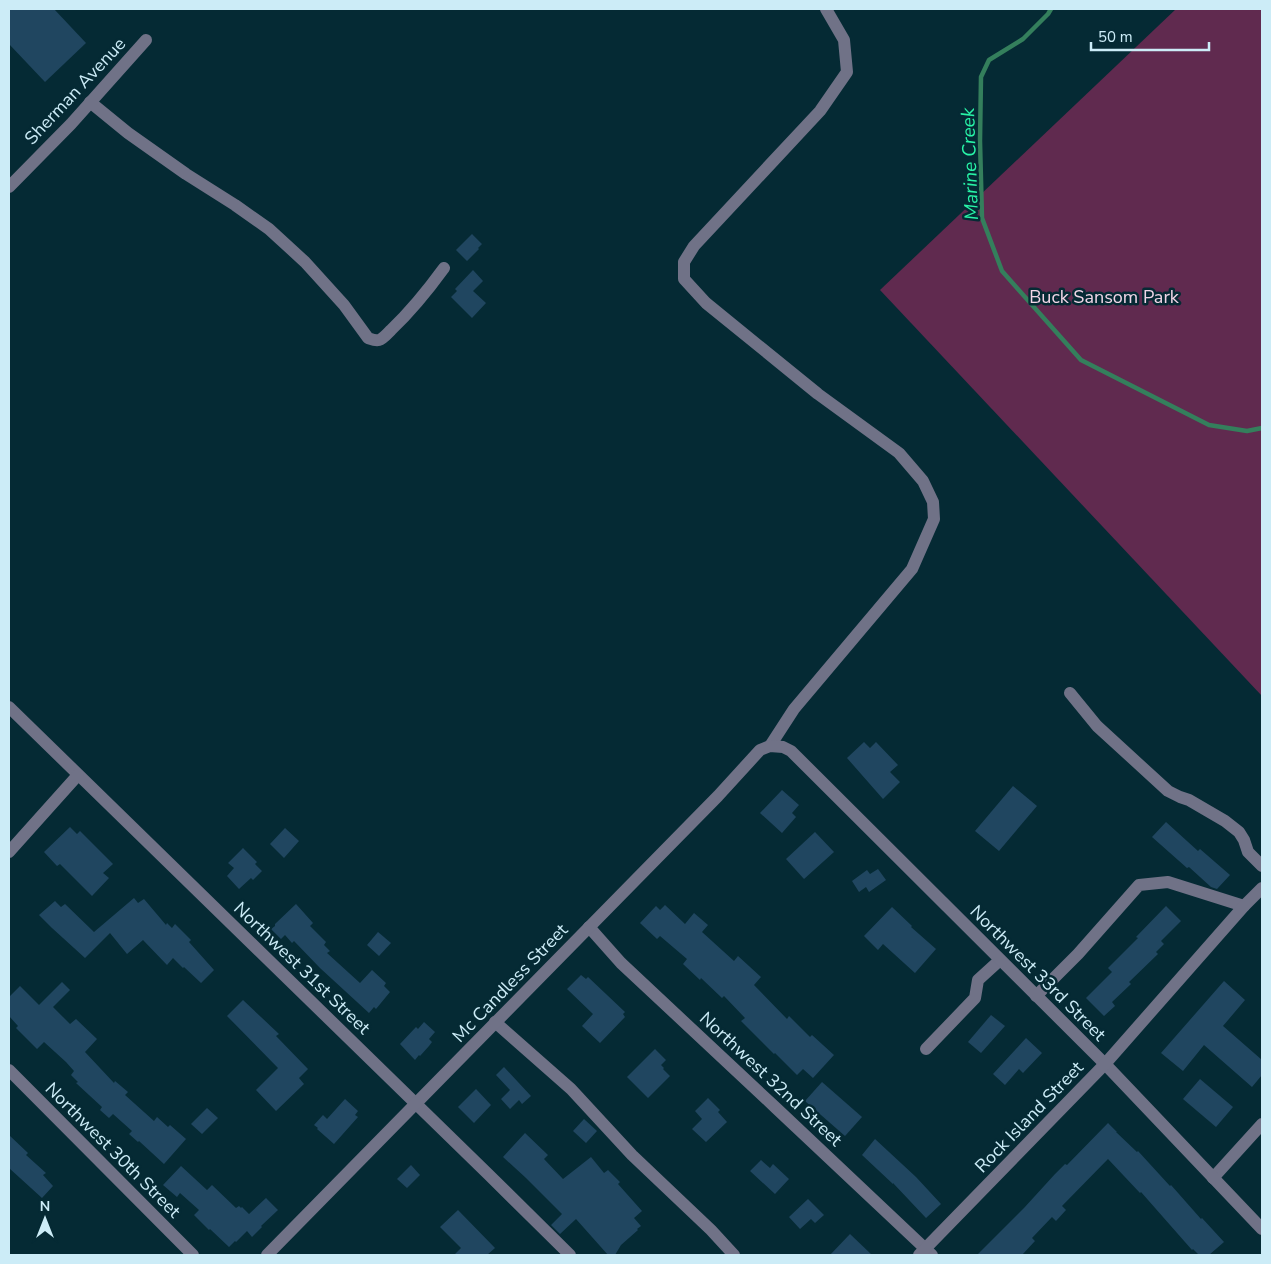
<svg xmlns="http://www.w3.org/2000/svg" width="1271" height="1264" font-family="'Nunito Sans',sans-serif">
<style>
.green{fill:#602a4f}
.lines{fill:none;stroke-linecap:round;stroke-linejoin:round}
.stream{stroke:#347f5c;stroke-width:4.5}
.building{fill:#204660}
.minor{stroke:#707287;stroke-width:12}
.labels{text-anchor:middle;stroke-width:5;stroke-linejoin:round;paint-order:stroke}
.street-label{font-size:18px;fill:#ccecf7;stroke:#052a34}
.park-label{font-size:18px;fill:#f1d6e7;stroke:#052a34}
.water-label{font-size:19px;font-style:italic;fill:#28f4a7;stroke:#052a34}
</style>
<rect width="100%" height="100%" fill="#052a34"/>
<!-- green -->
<path class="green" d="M 1176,9 L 1262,9 L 1262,696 L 880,290 Z"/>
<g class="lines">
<!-- stream -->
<path class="stream" d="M 1051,9 L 1048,14 L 1023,39 L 989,60 L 981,77 L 980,141 L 982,218 L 1002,271 L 1081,360 L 1209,425 L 1247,431 L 1262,428"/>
</g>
<!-- building -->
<g class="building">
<path d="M 9,9 L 54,9 L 86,43 L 45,82 L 9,44 Z"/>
<path d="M 472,234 L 482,244 L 478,248 L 479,249 L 467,261 L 456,250 Z"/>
<path d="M 473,270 L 483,281 L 473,291 L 486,303 L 472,318 L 451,297 L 457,291 L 455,289 Z"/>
<path d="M 864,742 L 870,748 L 876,742 L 898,765 L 890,772 L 900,782 L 883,799 L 847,758 Z"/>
<path d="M 1013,786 L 1037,806 L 999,851 L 975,831 Z"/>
<path d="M 782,790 L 799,805 L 792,813 L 796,817 L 782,833 L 760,813 Z"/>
<path d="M 1166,822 L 1198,851 L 1200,849 L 1230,875 L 1217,889 L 1211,887 L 1189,867 L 1187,868 L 1152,837 Z"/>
<path d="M 70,827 L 77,834 L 80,831 L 113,864 L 103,873 L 109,878 L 92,896 L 60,864 L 57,866 L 44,852 Z"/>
<path d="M 285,828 L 299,841 L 284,858 L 270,844 Z"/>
<path d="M 815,832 L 834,852 L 804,879 L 786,859 Z"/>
<path d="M 243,848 L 257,862 L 255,864 L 262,871 L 253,880 L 251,878 L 239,889 L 227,876 L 234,868 L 228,863 Z"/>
<path d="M 878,869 L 886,880 L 869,892 L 866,887 L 859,892 L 852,881 L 867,870 L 870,874 Z"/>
<path d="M 134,898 L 138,903 L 144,899 L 166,925 L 167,923 L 172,928 L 175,924 L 191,940 L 189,942 L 214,970 L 201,983 L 184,967 L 183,968 L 173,958 L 167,965 L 143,940 L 127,954 L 110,933 L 85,958 L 52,928 L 39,915 L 55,901 L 61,907 L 65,904 L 94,932 Z"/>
<path d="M 296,904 L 313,923 L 310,926 L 326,942 L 324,945 L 330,951 L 327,953 L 360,983 L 372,970 L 386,983 L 384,986 L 390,992 L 376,1009 L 374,1007 L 369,1013 L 320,968 L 294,941 L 292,943 L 285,935 L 281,939 L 271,929 L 275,926 L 275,924 Z"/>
<path d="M 665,905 L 685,924 L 694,913 L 708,925 L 702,932 L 734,961 L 738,956 L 761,977 L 754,985 L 787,1019 L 789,1016 L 810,1037 L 812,1035 L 834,1055 L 813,1078 L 803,1069 L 797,1075 L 775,1053 L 774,1054 L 741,1021 L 745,1018 L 724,996 L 722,998 L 701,978 L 700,980 L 683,964 L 687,959 L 660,936 L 657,939 L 640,923 L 656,906 L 660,910 Z"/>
<path d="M 1166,906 L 1181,921 L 1161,941 L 1164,944 L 1156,952 L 1158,954 L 1129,982 L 1131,984 L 1112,1002 L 1115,1006 L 1104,1016 L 1086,998 L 1112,972 L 1108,968 L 1138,938 L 1136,937 Z"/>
<path d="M 892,907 L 912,926 L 911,927 L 936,949 L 915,973 L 883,944 L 878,950 L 864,936 Z"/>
<path d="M 378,932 L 391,943 L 379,956 L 367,945 Z"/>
<path d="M 581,975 L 586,979 L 588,977 L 625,1012 L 623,1014 L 625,1017 L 600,1043 L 582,1026 L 593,1014 L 567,989 Z"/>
<path d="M 1224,981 L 1245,1000 L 1223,1026 L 1262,1060 L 1262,1075 L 1252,1087 L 1204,1045 L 1183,1071 L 1161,1053 Z"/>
<path d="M 62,982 L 70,990 L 53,1007 L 70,1024 L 76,1019 L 97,1039 L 85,1052 L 114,1083 L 115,1081 L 128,1092 L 125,1095 L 154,1121 L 157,1117 L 168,1127 L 170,1125 L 186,1139 L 164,1164 L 139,1141 L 138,1142 L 129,1134 L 132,1131 L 113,1114 L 109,1118 L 100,1110 L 102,1107 L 76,1083 L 78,1082 L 71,1075 L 74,1071 L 66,1062 L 44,1042 L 37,1049 L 16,1028 L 18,1026 L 9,1016 L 9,997 L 20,986 L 39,1005 Z"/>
<path d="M 243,1000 L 279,1034 L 276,1036 L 308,1069 L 299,1078 L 304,1084 L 276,1111 L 256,1090 L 278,1068 L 227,1016 Z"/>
<path d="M 991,1015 L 1005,1026 L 981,1053 L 968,1042 Z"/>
<path d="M 424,1022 L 435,1032 L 429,1039 L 432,1042 L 429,1046 L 420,1056 L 419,1055 L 415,1060 L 400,1044 L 416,1027 L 418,1029 Z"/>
<path d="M 1026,1038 L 1042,1053 L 1023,1073 L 1019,1069 L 1005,1085 L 993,1074 Z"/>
<path d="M 655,1049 L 666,1060 L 661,1065 L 664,1068 L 663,1069 L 670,1076 L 648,1098 L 627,1077 Z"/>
<path d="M 504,1067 L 531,1096 L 522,1104 L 519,1100 L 510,1109 L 501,1099 L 510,1090 L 496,1075 Z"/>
<path d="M 1200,1079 L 1233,1107 L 1216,1127 L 1183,1099 Z"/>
<path d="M 822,1082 L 862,1117 L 845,1136 L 805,1101 Z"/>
<path d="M 476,1089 L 491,1105 L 474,1123 L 458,1107 Z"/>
<path d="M 708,1098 L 720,1110 L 718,1112 L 727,1122 L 706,1142 L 692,1129 L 702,1119 L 695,1111 Z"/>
<path d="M 345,1099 L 358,1111 L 355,1115 L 358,1117 L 334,1144 L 317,1129 L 318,1128 L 314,1125 L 323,1115 L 327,1119 Z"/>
<path d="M 207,1108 L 218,1118 L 202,1134 L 191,1124 Z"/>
<path d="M 584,1119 L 597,1131 L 586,1143 L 573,1131 Z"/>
<path d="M 1108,1123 L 1117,1132 L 1116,1132 L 1137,1152 L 1138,1151 L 1170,1186 L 1171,1185 L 1201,1219 L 1202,1218 L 1224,1242 L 1209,1255 L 1199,1255 L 1193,1249 L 1192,1250 L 1141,1192 L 1140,1193 L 1108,1159 L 1062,1206 L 1066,1210 L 1056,1221 L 1052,1217 L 1032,1238 L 1035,1241 L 1022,1255 L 977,1255 L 1024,1208 L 1055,1174 L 1065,1164 L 1067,1165 Z"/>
<path d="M 525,1133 L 548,1155 L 544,1159 L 563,1179 L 591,1157 L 604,1173 L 608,1170 L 620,1182 L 618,1184 L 642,1211 L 634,1218 L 641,1226 L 637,1229 L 638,1230 L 621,1245 L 615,1255 L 608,1255 L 576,1219 L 560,1234 L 551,1225 L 562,1214 L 526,1178 L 503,1157 Z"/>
<path d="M 9,1135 L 28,1153 L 26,1155 L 46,1173 L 43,1175 L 53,1186 L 42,1198 L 9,1168 Z"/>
<path d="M 875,1139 L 916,1177 L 941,1204 L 926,1218 L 893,1183 L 893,1184 L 862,1155 Z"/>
<path d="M 761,1160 L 770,1168 L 773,1164 L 789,1179 L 775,1194 L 750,1171 Z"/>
<path d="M 411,1165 L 420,1175 L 407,1188 L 397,1179 Z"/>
<path d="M 181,1166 L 207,1190 L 212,1185 L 236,1208 L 239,1206 L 241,1208 L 242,1207 L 249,1214 L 266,1198 L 278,1210 L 261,1226 L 262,1227 L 252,1237 L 247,1231 L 236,1242 L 235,1241 L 229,1247 L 210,1229 L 209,1230 L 194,1215 L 199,1210 L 180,1193 L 177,1197 L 163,1185 Z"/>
<path d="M 808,1199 L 824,1215 L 815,1223 L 811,1219 L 800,1229 L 789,1217 Z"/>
<path d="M 458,1210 L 495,1248 L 487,1255 L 454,1255 L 461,1248 L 440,1227 Z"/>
<path d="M 850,1234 L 872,1255 L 830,1255 Z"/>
</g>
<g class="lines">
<!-- minor -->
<g class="minor">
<path d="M 90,102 L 128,133 L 186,174 L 235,205 L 269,229 L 305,262 L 344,305 L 368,338 C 371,339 375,341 379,340 C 383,339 388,333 391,330 C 411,311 428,290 444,268"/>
<path d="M 9,187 L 71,124 L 146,40"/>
<path d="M 1070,693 L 1097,726 L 1168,791 L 1180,797 L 1189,800 L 1225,821 L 1239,832 L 1244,840 L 1248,852 L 1262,866"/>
<path d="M 9,707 L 488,1174 L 570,1255"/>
<path d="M 770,746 L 794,709 L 912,569 L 934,519 L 933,502 L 923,481 L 899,453 L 818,394 L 706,303 L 684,279 L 684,262 L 694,246 L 820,111 L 847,72 L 844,40 L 826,9"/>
<path d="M 9,852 L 78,775"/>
<path d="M 589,927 L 621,963 L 776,1108 L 932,1255"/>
<path d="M 1036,996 L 1078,954 L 1139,885 L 1168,882 L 1244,906"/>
<path d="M 495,1022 L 571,1089 L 632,1155 L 711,1230 L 734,1255"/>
<path d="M 926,1049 L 975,998 L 978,980 L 1000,960"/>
<path d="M 9,1070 L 193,1255"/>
<path d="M 1213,1178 L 1262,1124"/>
<path d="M 267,1255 L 718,796 L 760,750 L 770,746 L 783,747 L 791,751 L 1105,1064 L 1262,1229"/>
<path d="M 919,1255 L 1105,1064 L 1244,906 L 1262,888"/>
</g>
</g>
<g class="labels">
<!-- street labels -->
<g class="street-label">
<text transform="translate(75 91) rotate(-47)" y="6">Sherman Avenue</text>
<text transform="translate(302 968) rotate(44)" y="6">Northwest 31st Street</text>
<text transform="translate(1038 973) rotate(45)" y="6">Northwest 33rd Street</text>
<text transform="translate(510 983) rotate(-46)" y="6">Mc Candless Street</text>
<text transform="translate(771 1079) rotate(43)" y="6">Northwest 32nd Street</text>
<text transform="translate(1029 1117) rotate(-46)" y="6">Rock Island Street</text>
<text transform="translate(113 1150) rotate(45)" y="6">Northwest 30th Street</text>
</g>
<!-- park labels -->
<g class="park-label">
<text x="1104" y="303">Buck Sansom Park</text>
</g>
<!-- water labels -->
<g class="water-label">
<text transform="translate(969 164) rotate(-92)" y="7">Marine Creek</text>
</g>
</g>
<!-- border -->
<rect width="1271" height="1264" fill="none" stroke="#ccecf7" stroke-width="20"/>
<!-- north arrow -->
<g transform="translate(45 1219)" stroke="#052a34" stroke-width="4" paint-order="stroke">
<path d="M0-4L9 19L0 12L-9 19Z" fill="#ccecf7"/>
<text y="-8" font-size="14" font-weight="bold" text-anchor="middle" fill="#ccecf7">N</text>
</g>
<!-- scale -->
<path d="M1091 42v8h118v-8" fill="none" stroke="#ccecf7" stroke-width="2.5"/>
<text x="1098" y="42" font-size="15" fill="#ccecf7" stroke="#052a34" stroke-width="4" paint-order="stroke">50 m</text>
</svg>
